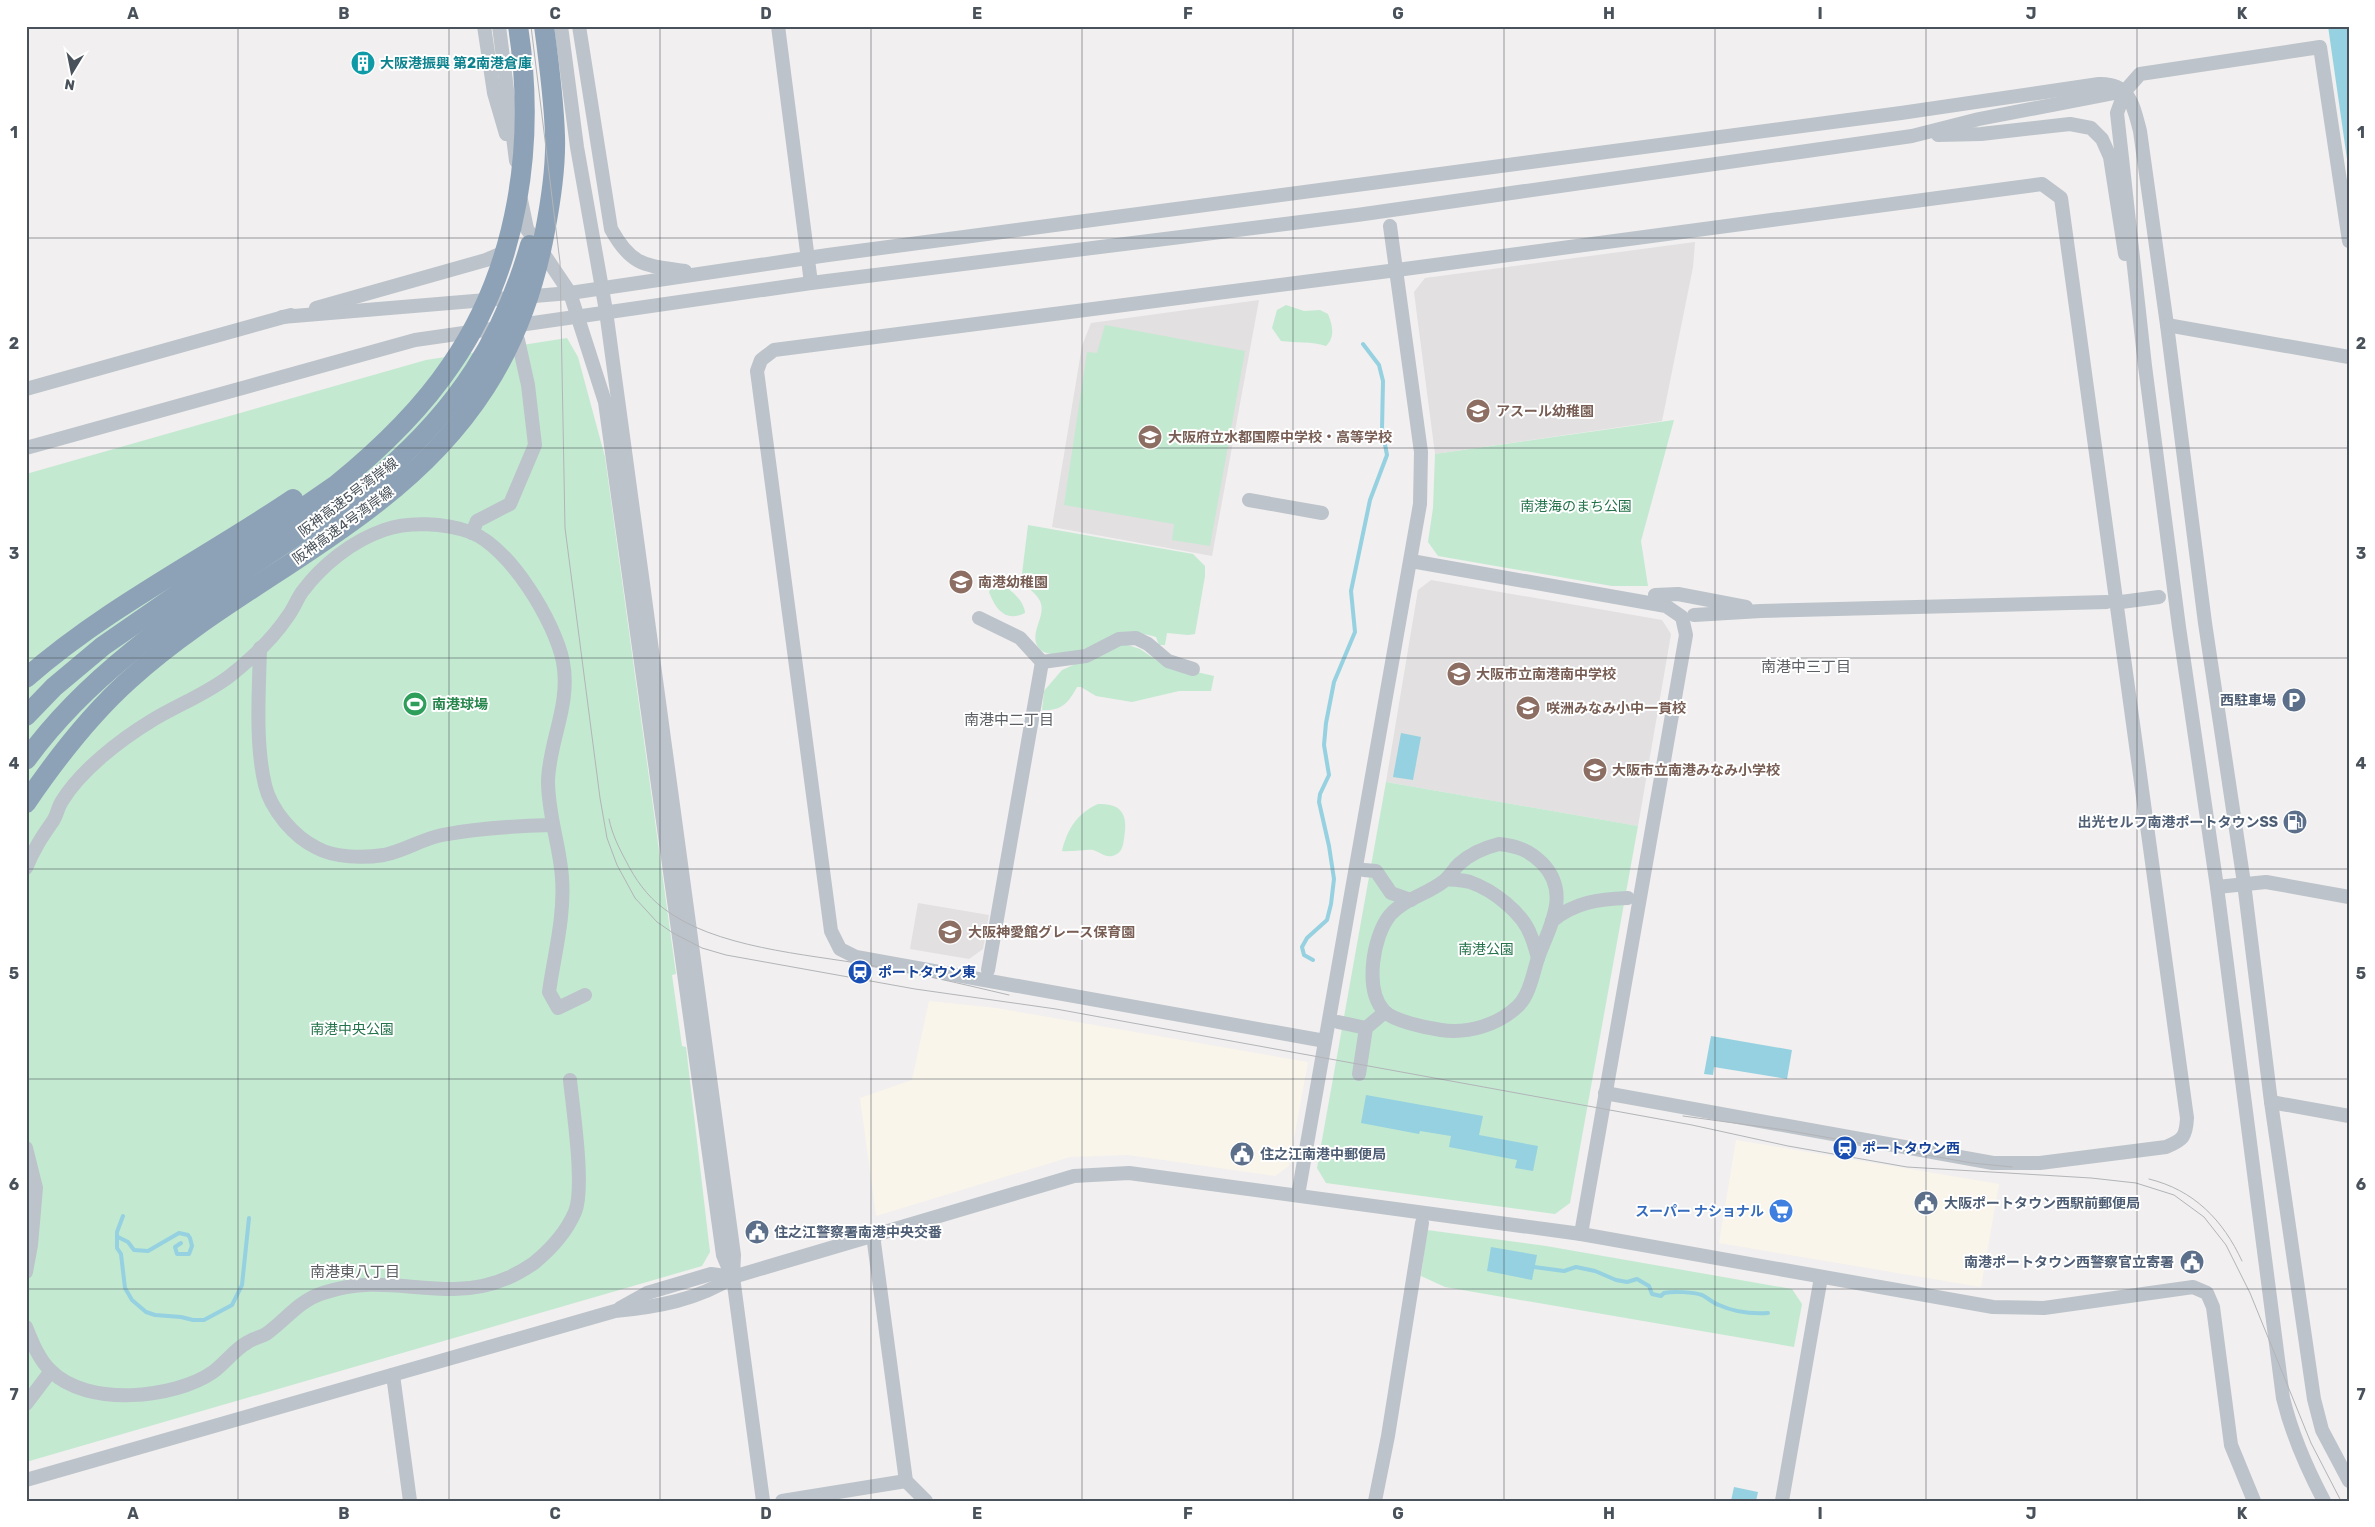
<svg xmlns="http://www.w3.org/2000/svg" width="2375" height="1527" font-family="Rubik,'Noto Sans JP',sans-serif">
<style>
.commercial{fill:#faf5ea}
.education{fill:#e2e0e0}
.green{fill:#c3e9d1}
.water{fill:#95d1e0}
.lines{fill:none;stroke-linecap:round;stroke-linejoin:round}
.stream{stroke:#95d1e0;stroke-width:4}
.minor{stroke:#bcc3ca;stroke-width:14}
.highway{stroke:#8da2b7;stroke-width:20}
.tram{stroke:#b2b4b8;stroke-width:1}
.grid{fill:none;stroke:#49525a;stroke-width:1;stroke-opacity:0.55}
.labels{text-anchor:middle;stroke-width:4;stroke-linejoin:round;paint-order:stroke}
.culture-label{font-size:14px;font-weight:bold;fill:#0d838f;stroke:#fff;text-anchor:start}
.education-label{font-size:14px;font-weight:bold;fill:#785e54;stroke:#fff;text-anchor:start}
.street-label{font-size:14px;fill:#49525a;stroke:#fff}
.park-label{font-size:14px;fill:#23724a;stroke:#fff}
.service-label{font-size:14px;font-weight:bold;fill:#4e5e75;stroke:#fff;text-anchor:end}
.leisure-label{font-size:14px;font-weight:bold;fill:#27864d;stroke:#fff;text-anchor:start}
.transit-label{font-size:14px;font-weight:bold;fill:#164399;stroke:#fff;text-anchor:start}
.shop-label{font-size:14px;font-weight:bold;fill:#366cbe;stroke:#fff;text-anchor:end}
.neighbourhood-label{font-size:15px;fill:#5c5f63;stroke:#fff}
.neatline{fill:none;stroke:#49525a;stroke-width:2}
.grid-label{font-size:16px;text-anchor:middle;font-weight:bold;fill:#49525a}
</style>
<rect width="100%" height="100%" fill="#f1efef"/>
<!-- commercial -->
<g class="commercial">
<path d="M 929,1001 L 996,1008 L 1308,1062 L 1289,1166 L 1275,1176 L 1128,1155 L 1070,1157 L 876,1216 L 860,1098 L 912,1080 Z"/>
<path d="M 1736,1140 L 1999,1184 L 1981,1287 L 1719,1243 Z"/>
</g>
<!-- education -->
<g class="education">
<path d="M 1695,242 L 1693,267 L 1662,421 L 1435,454 L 1414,292 L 1425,278 Z"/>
<path d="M 1259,300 L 1212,556 L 1052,527 L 1082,346 L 1091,323 Z"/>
<path d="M 1431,580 L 1662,620 L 1671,634 L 1638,826 L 1386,782 L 1418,590 Z"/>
<path d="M 918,903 L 989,915 L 983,949 L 969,959 L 910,949 Z"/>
</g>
<!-- green -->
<g class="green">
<path d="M 1286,305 L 1304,311 L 1320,310 L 1328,314 C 1332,324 1336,337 1326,346 C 1312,341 1296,343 1281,341 L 1272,328 L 1277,310 Z"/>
<path d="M 1105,325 L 1245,351 L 1210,546 L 1172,540 L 1174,524 L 1064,505 L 1087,352 L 1097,353 Z"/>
<path d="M 567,338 L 578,357 L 605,457 L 676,974 L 672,975 L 682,1046 L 686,1047 L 710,1252 L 702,1266 L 26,1462 L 26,474 L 426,360 Z"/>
<path d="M 1674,420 L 1641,541 L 1648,586 L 1612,586 L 1438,556 L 1428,542 L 1433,508 L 1435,454 Z"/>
<path d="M 1028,525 L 1193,554 L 1205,566 L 1205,576 L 1195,634 L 1188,635 L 1167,633 L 1165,645 L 1159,645 L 1156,637 C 1151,636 1143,633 1138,634 C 1119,637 1050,668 1038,647 C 1029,632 1047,616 1040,601 C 1037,594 1027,587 1021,582 Z"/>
<path d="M 1000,583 C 1011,590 1024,600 1025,613 C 1005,623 995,608 989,592 L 993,584 Z"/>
<path d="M 1118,645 L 1128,645 L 1140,649 L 1162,664 L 1214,676 L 1211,691 L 1179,691 L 1132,702 L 1096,696 L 1081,687 L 1077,687 C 1068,704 1061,711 1042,710 L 1044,691 L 1062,670 Z"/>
<path d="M 1386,782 L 1638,826 L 1570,1203 L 1555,1214 L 1326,1183 L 1317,1168 Z"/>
<path d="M 1098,804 C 1124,803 1128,817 1124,839 C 1123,846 1122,852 1115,855 C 1106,859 1101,852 1093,850 C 1089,849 1071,852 1062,851 C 1067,830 1077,813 1098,804 Z"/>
<path d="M 1427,1230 L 1546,1246 L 1792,1289 L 1802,1304 L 1794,1347 L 1445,1287 L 1421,1276 Z"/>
</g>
<!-- water -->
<g class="water">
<path d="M 2328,26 L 2349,26 L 2349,173 Z"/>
<path d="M 1401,733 L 1421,737 L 1413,780 L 1393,777 Z"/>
<path d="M 1711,1036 L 1792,1050 L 1787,1079 L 1714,1067 L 1713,1075 L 1704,1074 Z"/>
<path d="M 1366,1095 L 1483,1116 L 1479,1135 L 1538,1146 L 1533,1171 L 1515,1168 L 1517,1160 L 1449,1147 L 1451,1136 L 1420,1131 L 1419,1134 L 1361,1123 Z"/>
<path d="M 1491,1247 L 1537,1255 L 1532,1280 L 1487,1271 Z"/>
<path d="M 1734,1487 L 1758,1492 L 1756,1501 L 1731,1501 Z"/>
</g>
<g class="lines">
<!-- stream -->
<g class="stream">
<path d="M 1313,960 L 1304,955 L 1302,947 L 1307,938 L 1327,920 L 1331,904 L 1334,879 L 1329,846 L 1319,802 L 1320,794 L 1329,775 L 1324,745 L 1326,723 L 1334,682 L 1355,632 L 1351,591 L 1370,500 L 1387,455 L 1382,429 L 1383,381 L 1379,365 L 1363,344"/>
<path d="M 123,1216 L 117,1232 L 117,1248 L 121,1254 L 125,1288 L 132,1300 L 146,1312 L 155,1315 L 181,1317 L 193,1320 L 204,1320 L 232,1305 L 242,1285 L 249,1218"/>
<path d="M 118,1237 L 128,1242 L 134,1250 L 148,1251 L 179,1233 L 188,1235 L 190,1238 L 192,1246 L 189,1254 L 177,1254 L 175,1247 L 181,1243"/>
<path d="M 1534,1267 L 1564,1271 L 1576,1267 L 1595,1271 L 1616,1280 L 1627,1282 L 1637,1279 L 1649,1286 L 1652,1294 L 1661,1296 L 1664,1293 C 1673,1291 1693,1292 1702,1295 C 1708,1298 1713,1303 1719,1305 C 1734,1312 1752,1314 1768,1313"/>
</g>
<!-- minor -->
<g class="minor">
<path d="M 484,26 L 494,93 L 506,134"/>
<path d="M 499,26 L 516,161"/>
<path d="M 561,26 L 577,147 L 606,311 L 734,1255 L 733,1277 L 763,1501"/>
<path d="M 579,26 L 611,229 C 632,267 645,265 685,271"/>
<path d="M 778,26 L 811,283"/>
<path d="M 1938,135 L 1981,134 L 2070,124 L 2091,128 L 2102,139 L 2110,157 L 2125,254"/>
<path d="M 521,200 L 527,229 L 570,293 L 605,402 L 723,1255 L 731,1274"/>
<path d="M 316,308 L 486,260 L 500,254 L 507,248"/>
<path d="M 282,317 L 570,293 L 828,255 L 1901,113 L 2099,84 C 2130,83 2133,105 2140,131 L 2167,325 L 2205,623 L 2244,883 L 2271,1102 L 2314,1399 L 2322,1430 L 2349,1481"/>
<path d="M 2167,325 L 2349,357"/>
<path d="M 26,389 L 291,315"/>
<path d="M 26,448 L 415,340 L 811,283 L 1357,215 L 1912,136 L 1979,119 L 2125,91"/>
<path d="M 1249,500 L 1322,513"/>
<path d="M 472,533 L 477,521 L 510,504 L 535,445 L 528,385 L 518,340"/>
<path d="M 1411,561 L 1666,606 L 1682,617 L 1686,635 L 1581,1234"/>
<path d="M 1655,595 L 1678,594 L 1746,607"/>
<path d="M 2121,602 L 2159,597"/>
<path d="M 1694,615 L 1761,611 L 2107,602"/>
<path d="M 979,618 L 1020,638 L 1042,662"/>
<path d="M 260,648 C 259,691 255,743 265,785 C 271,810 294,837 317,848 C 335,858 364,858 384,855 C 404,851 422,839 442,835 C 478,828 515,826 551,825"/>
<path d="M 1042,662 L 1086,656 L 1119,639 L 1136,638 L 1148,644 L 1168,661 L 1193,669"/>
<path d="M 1499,844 C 1517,846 1529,850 1542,863 C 1571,893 1550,925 1538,958 C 1533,973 1530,994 1518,1006 C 1498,1025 1468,1034 1441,1030 C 1427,1028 1393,1021 1384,1011 C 1364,989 1373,936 1390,915 C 1404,899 1428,894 1444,881 C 1450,876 1454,869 1459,864 C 1471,853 1483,848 1499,844 Z"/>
<path d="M 26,868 C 34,849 41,838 53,821 C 57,815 58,807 62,801 C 81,770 120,740 151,721 C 177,705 207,694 231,675 C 251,659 274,637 288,616 C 294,608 297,599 302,592 C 322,565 352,541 384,530 C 409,521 445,523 470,532 C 510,547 555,622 563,662 C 571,705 549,741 548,781 C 548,815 560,846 562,878 C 565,916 554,956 549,992 L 558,1008 L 585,995"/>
<path d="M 1364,870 L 1376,871 L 1391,893 L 1411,900"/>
<path d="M 1447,879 C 1454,880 1463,880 1470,882 C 1493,890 1523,913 1531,936 C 1534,943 1536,951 1538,958"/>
<path d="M 2217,887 L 2266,882 L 2349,897"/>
<path d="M 1552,921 C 1575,902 1599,899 1628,898"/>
<path d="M 988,970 L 1042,662"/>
<path d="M 1338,1022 L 1366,1028"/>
<path d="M 1325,1041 L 856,957 L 840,949 L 831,931 L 757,371 L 761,360 L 774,350 L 1397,270 L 2042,184 L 2061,198 L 2187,1118 C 2186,1137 2183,1140 2166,1147 L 2040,1163 L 1993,1163 L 1605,1093"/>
<path d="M 1359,1074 L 1366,1028 L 1385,1012"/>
<path d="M 2271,1102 L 2349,1116"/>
<path d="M 26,1148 L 36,1188 L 31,1245 L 26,1272"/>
<path d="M 1298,1195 L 1420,504 L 1421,452 L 1390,226"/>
<path d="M 873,1235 L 906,1481 L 926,1501"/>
<path d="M 620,1308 L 647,1293 L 711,1274 L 733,1277"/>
<path d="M 26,1327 C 32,1342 39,1360 51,1371 C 87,1407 174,1399 213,1372 C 225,1363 235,1349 248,1342 C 254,1338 261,1337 266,1334 C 286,1320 298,1301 323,1293 C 373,1277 404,1289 454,1289 C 484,1289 510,1280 534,1263 C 551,1249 566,1233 575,1212 C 585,1188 573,1109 570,1080"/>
<path d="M 393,1375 L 410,1501"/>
<path d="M 26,1404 L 51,1371"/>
<path d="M 26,1480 L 615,1311 C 656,1307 698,1300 733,1277 L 1074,1176 L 1129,1173 L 1581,1234 L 1993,1307 L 2044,1308 L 2193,1287 L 2207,1293 L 2213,1307 L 2231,1445 L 2254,1501"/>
<path d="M 782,1501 L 906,1481"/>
<path d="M 1375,1501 L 1388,1436 L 1422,1223"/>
<path d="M 1782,1501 L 1821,1277"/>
<path d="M 2324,1501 C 2306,1467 2292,1435 2283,1398 L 2217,887 L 2179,627 L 2145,366 L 2117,113 L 2125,91 L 2140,74 L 2320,47 L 2349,241"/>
</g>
<!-- highway -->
<g class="highway">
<path d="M 26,678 C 107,607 204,559 293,499"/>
<path d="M 26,716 L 54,687 L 103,646 L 336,485 C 379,450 420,411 451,365 C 519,267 536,142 518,26"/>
<path d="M 26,760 C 94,666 194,605 288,541 C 321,519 354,498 383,473 C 458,408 503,339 530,245"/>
<path d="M 26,803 C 56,759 89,716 129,680 C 203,613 292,568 370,508 C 467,435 523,351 545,231 C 551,200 556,168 555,136 C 554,100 549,63 544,26"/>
</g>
<!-- tram -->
<g class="tram">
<path d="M 531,26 L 560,262 L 565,528 L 600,798 L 607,838 L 617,865 L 635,898 L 657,922 L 673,933 L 702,948 L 726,955 L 915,989 L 1056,1009 L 1692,1125 L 1788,1146 L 1907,1167 L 2091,1178 L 2136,1183 L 2174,1195 L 2204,1217 L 2226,1245 L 2250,1293 L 2311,1443 L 2341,1501"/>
<path d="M 609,819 C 612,834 619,848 626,861 C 635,879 647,896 663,908 C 714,948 806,954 869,965 C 916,973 962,984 1009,995"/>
<path d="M 1683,1116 L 1785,1130 L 1972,1163 L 2012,1167"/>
<path d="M 2149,1179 C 2194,1190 2223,1220 2242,1261"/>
</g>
</g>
<!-- grid -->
<path class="grid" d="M 238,26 L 238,1501M 449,26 L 449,1501M 660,26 L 660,1501M 871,26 L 871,1501M 1082,26 L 1082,1501M 1293,26 L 1293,1501M 1504,26 L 1504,1501M 1715,26 L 1715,1501M 1926,26 L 1926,1501M 2137,26 L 2137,1501M 26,238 L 2349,238M 26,448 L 2349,448M 26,658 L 2349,658M 26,869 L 2349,869M 26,1079 L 2349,1079M 26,1289 L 2349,1289"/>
<!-- icons -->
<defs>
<symbol id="building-disc" viewBox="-11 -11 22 22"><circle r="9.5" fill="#0f9aa8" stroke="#fff"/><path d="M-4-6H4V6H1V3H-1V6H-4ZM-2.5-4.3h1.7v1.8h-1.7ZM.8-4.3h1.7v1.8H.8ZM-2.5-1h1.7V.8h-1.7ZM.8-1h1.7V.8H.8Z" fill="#fff"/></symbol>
<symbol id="school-disc" viewBox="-11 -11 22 22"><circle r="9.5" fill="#8d6e63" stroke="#fff"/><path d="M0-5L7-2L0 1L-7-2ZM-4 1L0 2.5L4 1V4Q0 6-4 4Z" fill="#fff"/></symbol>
<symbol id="parking-disc" viewBox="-11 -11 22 22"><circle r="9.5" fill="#5c6f8a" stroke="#fff"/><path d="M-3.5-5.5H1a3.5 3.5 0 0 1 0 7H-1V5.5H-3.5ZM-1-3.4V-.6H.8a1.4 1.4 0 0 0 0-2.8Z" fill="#fff"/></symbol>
<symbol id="stadium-disc" viewBox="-11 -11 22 22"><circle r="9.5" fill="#2e9e5b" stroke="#fff"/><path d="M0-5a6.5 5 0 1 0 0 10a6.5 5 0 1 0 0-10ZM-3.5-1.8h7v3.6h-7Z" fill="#fff"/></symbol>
<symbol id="fuel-disc" viewBox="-11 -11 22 22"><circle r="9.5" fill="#5c6f8a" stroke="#fff"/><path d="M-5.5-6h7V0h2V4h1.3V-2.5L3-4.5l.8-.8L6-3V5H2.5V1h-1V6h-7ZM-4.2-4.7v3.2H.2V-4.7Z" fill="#fff"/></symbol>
<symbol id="station-disc" viewBox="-11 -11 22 22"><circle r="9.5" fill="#1a4fb4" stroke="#fff"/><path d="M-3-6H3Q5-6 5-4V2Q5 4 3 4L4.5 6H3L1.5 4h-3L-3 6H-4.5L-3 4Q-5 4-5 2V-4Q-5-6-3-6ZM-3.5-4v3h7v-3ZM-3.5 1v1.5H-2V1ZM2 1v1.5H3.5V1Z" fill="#fff"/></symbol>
<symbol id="civic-disc" viewBox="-11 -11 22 22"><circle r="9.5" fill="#5c6f8a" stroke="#fff"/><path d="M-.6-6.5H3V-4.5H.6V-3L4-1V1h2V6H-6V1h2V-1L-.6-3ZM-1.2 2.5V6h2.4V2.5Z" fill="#fff"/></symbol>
<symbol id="supermarket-disc" viewBox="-11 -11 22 22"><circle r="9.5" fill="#3f7fe0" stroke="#fff"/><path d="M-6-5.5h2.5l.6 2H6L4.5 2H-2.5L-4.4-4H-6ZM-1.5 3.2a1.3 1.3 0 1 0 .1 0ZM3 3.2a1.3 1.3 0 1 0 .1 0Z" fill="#fff"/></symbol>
</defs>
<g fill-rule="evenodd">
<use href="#building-disc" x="349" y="49" width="28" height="28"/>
<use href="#school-disc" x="1464" y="397" width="28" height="28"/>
<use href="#school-disc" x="1136" y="423" width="28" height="28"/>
<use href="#school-disc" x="947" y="568" width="28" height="28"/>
<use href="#school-disc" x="1445" y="660" width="28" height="28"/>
<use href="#parking-disc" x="2280" y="686" width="28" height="28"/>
<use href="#stadium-disc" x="401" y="690" width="28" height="28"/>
<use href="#school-disc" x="1514" y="694" width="28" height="28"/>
<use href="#school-disc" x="1581" y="756" width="28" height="28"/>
<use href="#fuel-disc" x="2281" y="808" width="28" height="28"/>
<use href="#school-disc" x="936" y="918" width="28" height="28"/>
<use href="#station-disc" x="846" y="958" width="28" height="28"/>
<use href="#station-disc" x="1831" y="1134" width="28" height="28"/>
<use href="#civic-disc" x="1228" y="1140" width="28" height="28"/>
<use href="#civic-disc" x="1912" y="1189" width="28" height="28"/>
<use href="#supermarket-disc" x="1767" y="1197" width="28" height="28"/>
<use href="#civic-disc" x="743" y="1218" width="28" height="28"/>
<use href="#civic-disc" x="2178" y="1248" width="28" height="28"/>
</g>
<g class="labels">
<!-- culture labels -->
<g class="culture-label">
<text x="380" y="68">大阪港振興 第2南港倉庫</text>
</g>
<!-- education labels -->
<g class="education-label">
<text x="1496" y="416">アスール幼稚園</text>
<text x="1168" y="442">大阪府立水都国際中学校・高等学校</text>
<text x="978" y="587">南港幼稚園</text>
<text x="1476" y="679">大阪市立南港南中学校</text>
<text x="1546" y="713">咲洲みなみ小中一貫校</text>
<text x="1612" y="775">大阪市立南港みなみ小学校</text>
<text x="968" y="937">大阪神愛館グレース保育園</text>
</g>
<!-- street labels -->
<g class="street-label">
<text transform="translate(348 497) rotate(-37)" y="5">阪神高速5号湾岸線</text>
<text transform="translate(343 525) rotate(-36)" y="5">阪神高速4号湾岸線</text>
</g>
<!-- park labels -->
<g class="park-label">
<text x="1576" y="511">南港海のまち公園</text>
<text x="1486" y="954">南港公園</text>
<text x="352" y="1034">南港中央公園</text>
</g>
<!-- service labels -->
<g class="service-label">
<text x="2276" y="705">西駐車場</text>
<text x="2278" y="827">出光セルフ南港ポートタウンSS</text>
<text x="1260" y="1159" text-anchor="start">住之江南港中郵便局</text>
<text x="1944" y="1208" text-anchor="start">大阪ポートタウン西駅前郵便局</text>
<text x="774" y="1237" text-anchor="start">住之江警察署南港中央交番</text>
<text x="2174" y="1267">南港ポートタウン西警察官立寄署</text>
</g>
<!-- leisure labels -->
<g class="leisure-label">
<text x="432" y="709">南港球場</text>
</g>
<!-- transit labels -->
<g class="transit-label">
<text x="878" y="977">ポートタウン東</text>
<text x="1862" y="1153">ポートタウン西</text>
</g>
<!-- shop labels -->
<g class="shop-label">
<text x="1764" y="1216">スーパー ナショナル</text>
</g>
<!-- neighbourhood labels -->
<g class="neighbourhood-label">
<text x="1806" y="672">南港中三丁目</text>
<text x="1009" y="725">南港中二丁目</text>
<text x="355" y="1277">南港東八丁目</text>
</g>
</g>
<!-- border -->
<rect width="2375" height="1527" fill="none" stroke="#ffffff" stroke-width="55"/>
<!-- north arrow -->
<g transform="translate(72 72) rotate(190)" stroke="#ffffff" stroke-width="4" paint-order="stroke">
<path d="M0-4L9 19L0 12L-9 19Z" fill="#49525a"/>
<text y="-8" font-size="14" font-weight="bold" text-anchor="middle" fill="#49525a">N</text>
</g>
<rect x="28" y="28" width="2320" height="1472" class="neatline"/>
<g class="grid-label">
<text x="133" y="19">A</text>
<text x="344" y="19">B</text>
<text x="555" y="19">C</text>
<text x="766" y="19">D</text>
<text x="977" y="19">E</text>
<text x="1188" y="19">F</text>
<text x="1398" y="19">G</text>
<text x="1609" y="19">H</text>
<text x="1820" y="19">I</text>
<text x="2031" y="19">J</text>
<text x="2242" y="19">K</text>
<text x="14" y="138">1</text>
<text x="2361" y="138">1</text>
<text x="14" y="349">2</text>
<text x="2361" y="349">2</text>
<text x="14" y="559">3</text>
<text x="2361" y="559">3</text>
<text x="14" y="769">4</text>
<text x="2361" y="769">4</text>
<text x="14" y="979">5</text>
<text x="2361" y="979">5</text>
<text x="14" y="1190">6</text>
<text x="2361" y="1190">6</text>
<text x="14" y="1400">7</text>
<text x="2361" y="1400">7</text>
<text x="133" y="1519">A</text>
<text x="344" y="1519">B</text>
<text x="555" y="1519">C</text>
<text x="766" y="1519">D</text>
<text x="977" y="1519">E</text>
<text x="1188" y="1519">F</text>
<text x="1398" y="1519">G</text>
<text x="1609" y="1519">H</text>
<text x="1820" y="1519">I</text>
<text x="2031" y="1519">J</text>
<text x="2242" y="1519">K</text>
</g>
</svg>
